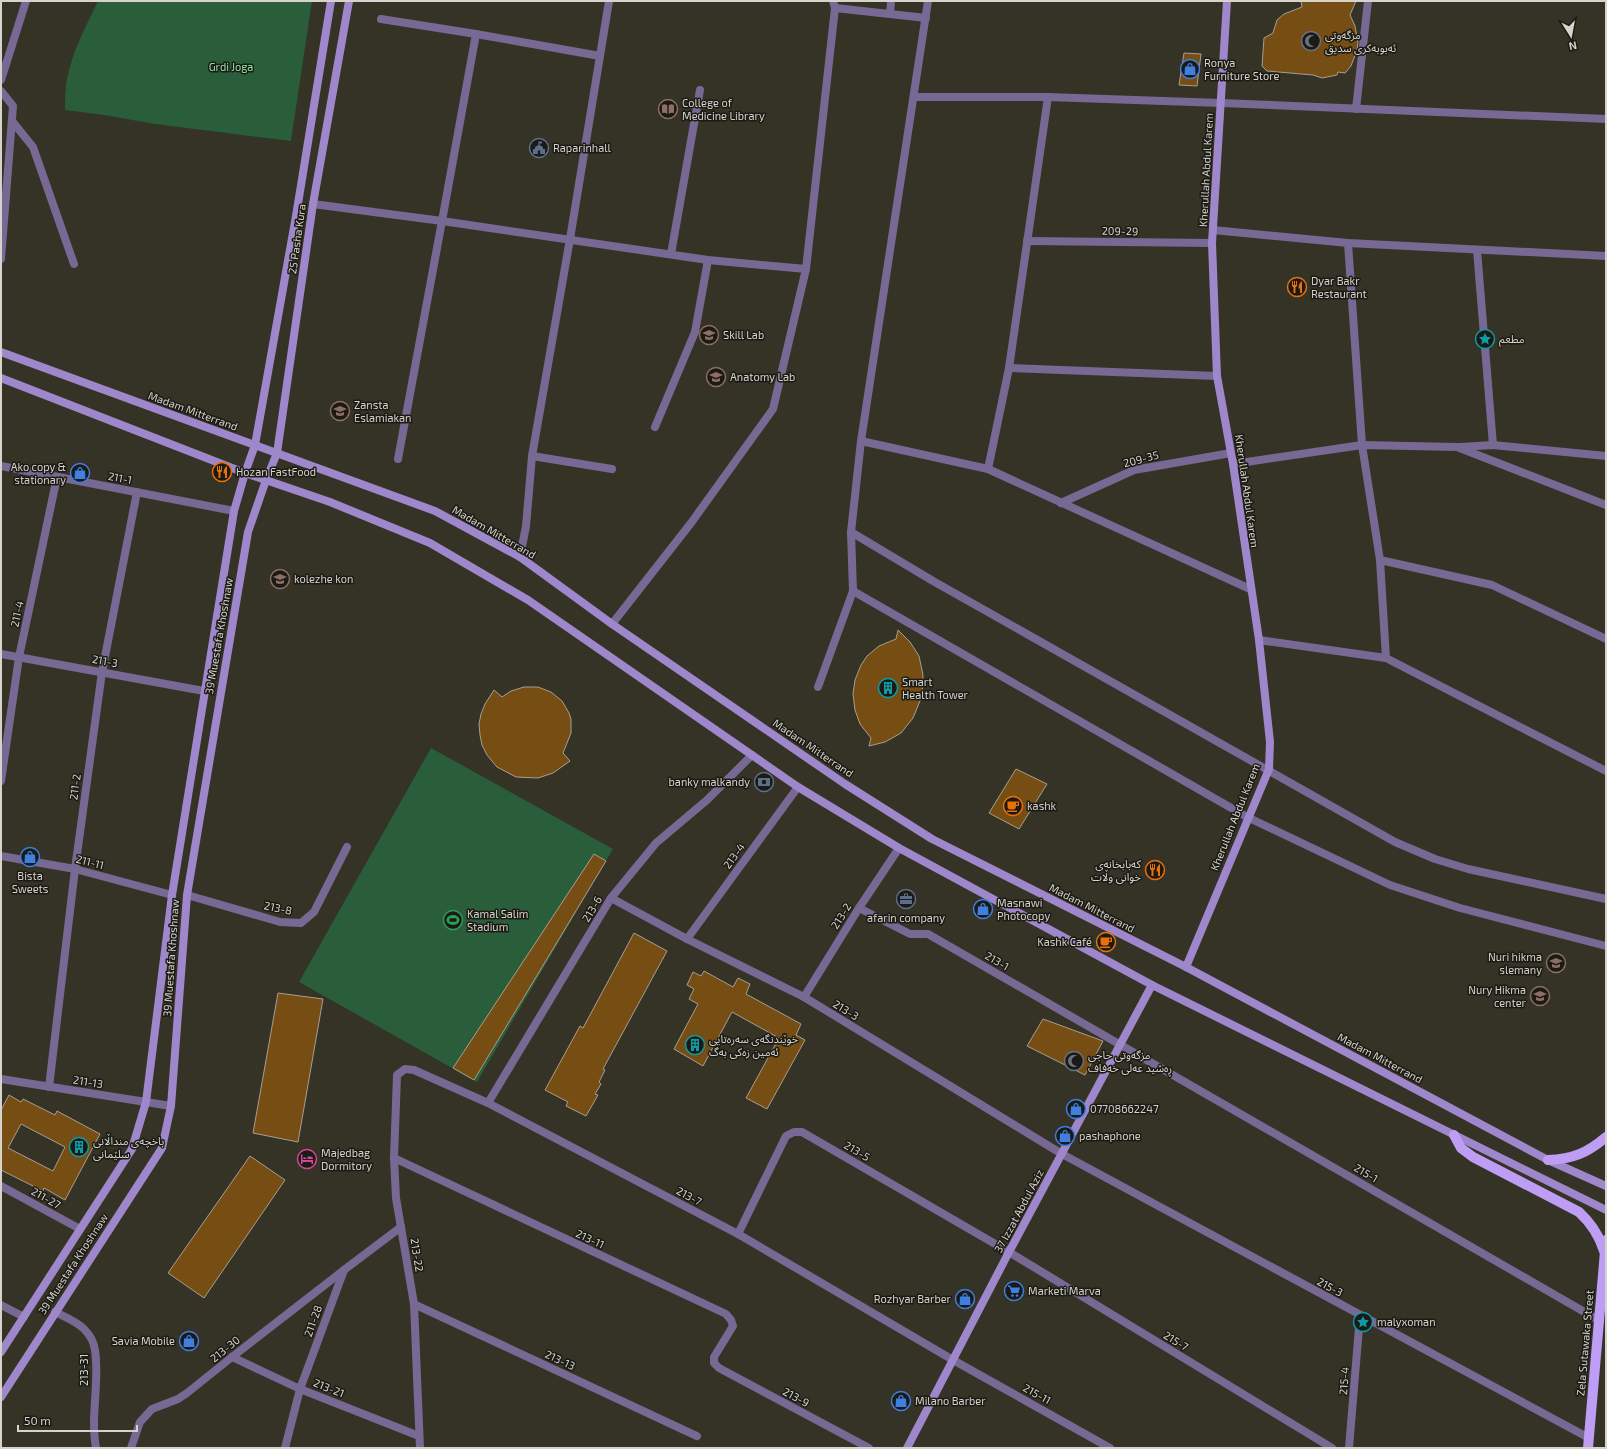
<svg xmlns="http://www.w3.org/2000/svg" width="1607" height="1449" font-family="'Exo 2','Noto Sans Arabic',sans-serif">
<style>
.green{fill:#2a5d3a}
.building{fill:#764e13;stroke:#a89e92;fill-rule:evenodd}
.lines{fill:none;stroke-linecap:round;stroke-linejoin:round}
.lane{stroke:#786994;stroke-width:8}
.street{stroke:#786994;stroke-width:8}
.secondary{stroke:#9f87cb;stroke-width:8}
.primary{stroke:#be9ef5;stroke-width:10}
.labels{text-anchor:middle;stroke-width:3;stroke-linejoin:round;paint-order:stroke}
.poi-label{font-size:11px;fill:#d5d3cb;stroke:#1b1a14;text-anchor:start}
.park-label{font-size:11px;fill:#8ce1a4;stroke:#1b1a14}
.street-label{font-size:11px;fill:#d5d3cb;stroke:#1b1a14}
</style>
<rect width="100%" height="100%" fill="#353226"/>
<!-- green -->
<g class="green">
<path d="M 98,1 L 312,1 L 291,141 L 155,124 L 104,115 L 65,110 C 65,100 65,89 67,79 C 72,52 86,26 98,1 Z"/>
<path d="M 431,748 L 613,849 L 477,1082 L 299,982 Z"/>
</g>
<!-- building -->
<g class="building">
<path d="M 1301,1 L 1356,1 L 1350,15 L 1355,26 L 1358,42 L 1357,50 L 1351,66 L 1345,73 L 1338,72 L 1337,75 L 1322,78 L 1313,75 L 1267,71 L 1262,66 L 1264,38 L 1273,33 L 1277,20 L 1284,14 L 1302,7 Z"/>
<path d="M 1184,53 L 1201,54 L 1197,86 L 1179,85 Z"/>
<path d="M 898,630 L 910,642 L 919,656 L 923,675 L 922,696 L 913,718 L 901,733 L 885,742 L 869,746 L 871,738 L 860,724 L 855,710 L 853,694 L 855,680 L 861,665 L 867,656 L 879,646 L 896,639 Z"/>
<path d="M 524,687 L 538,687 L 551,692 L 562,701 L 569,713 L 571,719 L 571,733 L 563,753 L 570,761 L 553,773 L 538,778 L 516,777 L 497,767 L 487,755 L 482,745 L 480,735 L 479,724 L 481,714 L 485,704 L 494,690 L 502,697 L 511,691 Z"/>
<path d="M 1016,769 L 1047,784 L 1019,829 L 989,813 Z"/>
<path d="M 594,854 L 606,861 L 474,1080 L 453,1068 Z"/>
<path d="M 634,933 L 667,951 L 603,1069 L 605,1070 L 599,1082 L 601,1084 L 595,1094 L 598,1095 L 586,1116 L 566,1106 L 568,1102 L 545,1090 L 580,1026 L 583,1028 Z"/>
<path d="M 704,971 L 733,987 L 738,978 L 750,984 L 746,994 L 801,1024 L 796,1035 L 805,1040 L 767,1109 L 746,1098 L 779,1038 L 732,1012 L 703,1066 L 674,1049 L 698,1004 L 689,999 L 694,989 L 687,985 L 693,972 L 701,976 Z"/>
<path d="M 278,993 L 323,999 L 298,1142 L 253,1133 Z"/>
<path d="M 1043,1019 L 1103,1041 L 1085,1075 L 1027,1046 Z"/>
<path d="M 9,1095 L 21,1102 L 23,1099 L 55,1115 L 57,1111 L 100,1134 L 65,1200 L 44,1188 L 43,1191 L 1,1170 L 1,1110 ZM 21,1124 L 65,1147 L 53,1171 L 8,1148 Z"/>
<path d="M 250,1156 L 285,1180 L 204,1298 L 168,1273 Z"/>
</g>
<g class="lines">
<!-- lane -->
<g class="lane">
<path d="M 890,14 L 891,1"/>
<path d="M 12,121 L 33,147 L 74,264"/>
<path d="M 671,254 L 700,90"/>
<path d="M 655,427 L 695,332 L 708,260"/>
<path d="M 532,456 L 612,469"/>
<path d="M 398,459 L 442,221"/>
</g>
<!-- street -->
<g class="street">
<path d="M 835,8 L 926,18"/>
<path d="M 381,19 L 476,34 L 600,56"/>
<path d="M 1,80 L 26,1"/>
<path d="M 1,91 L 13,106 L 1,259"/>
<path d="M 914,97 L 1048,97 L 1221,103 L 1606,119"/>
<path d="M 1356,109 L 1368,1"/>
<path d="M 313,204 L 442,221 L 708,260 L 806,269"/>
<path d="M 442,221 L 476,34"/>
<path d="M 1213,230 L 1348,243 L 1606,256"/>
<path d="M 1027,241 L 1212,243"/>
<path d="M 1348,243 L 1362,445 L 1380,560 L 1386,658"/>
<path d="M 1477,250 L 1493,445"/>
<path d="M 1009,368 L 1217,376"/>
<path d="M 861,441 L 988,469 L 1250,589"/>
<path d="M 1460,447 L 1493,445 L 1606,456"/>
<path d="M 1233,464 L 1362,445 L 1457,447 L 1606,505"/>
<path d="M 1,466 L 234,511"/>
<path d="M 988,469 L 1009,368 L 1048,97"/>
<path d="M 1061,503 L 1134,470 L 1231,453"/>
<path d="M 851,532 L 933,581 L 1395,842 L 1435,859 L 1468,869 L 1606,899"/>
<path d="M 520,557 L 526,526 L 532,456 L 570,239 L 609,1"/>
<path d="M 1380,560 L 1492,585 L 1606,639"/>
<path d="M 853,591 L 1247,817 L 1390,885 L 1460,908 L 1606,946"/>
<path d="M 612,624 L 691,523 L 773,409 L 806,269 L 835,8 L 833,1"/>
<path d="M 1259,640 L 1386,658 L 1606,771"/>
<path d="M 1,654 L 204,691"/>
<path d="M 818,687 L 853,591 L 851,532 L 861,441 L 928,1"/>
<path d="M 1,781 L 19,657 L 57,477"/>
<path d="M 1,856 L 75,869 L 172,895"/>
<path d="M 187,895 L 280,922 L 301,923 L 314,912 L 347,847"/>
<path d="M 611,898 L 687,939 L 804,997 L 1062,1154 L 1589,1438"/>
<path d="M 859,908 L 910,934 L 928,934 L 1600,1321"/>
<path d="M 687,939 L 798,787"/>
<path d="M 804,997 L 859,908 L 899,848"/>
<path d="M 1,1079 L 171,1106"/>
<path d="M 49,1087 L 75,869 L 102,672 L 137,492"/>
<path d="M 488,1103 L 611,898 L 656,843 L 707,800 L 752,755"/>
<path d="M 394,1158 L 726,1314 L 731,1320 L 733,1326 L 714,1357 L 714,1363 L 719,1368 L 869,1448"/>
<path d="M 1,1186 L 80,1229"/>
<path d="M 738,1234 L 786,1136 L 794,1132 L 802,1132 L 1009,1252 L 1332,1448"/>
<path d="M 414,1304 L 697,1436"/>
<path d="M 1,1305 L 24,1317"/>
<path d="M 55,1312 C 65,1317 76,1321 84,1329 C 90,1335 94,1342 95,1350 C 100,1382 90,1416 96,1448"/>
<path d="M 232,1357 L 300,1389 L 419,1436"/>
<path d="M 131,1448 L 140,1422 L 152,1409 L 178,1399 L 187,1393 L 232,1357 L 344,1270"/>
<path d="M 285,1448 L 300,1389 L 344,1270 L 401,1227"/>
<path d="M 420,1448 L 414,1304 L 396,1198 L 394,1158 L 397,1075 L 405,1069 L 414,1070 L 488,1103 L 738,1234 L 953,1360 L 1110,1448"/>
<path d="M 1349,1448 L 1360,1315"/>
</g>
<!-- secondary -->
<g class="secondary">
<path d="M 1,352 L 435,511 L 520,557 L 612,624 L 845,784 L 932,839 L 1186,967 L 1548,1160 L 1606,1186"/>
<path d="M 1,378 L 245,473 L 330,502 L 430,543 L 528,600 L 798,787 L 899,848 L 1152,985 L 1606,1210"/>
<path d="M 1186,967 L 1269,769 L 1270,742 L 1259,640 L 1233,464 L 1217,376 L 1212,243 L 1227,1"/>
<path d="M 1,1352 L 132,1149 L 146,1102 L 172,895 L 234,511 L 245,473 L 255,445 L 296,216 L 331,1"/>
<path d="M 1,1397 L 162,1148 L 171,1106 L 187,895 L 248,532 L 266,480 L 277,453 L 313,204 L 349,1"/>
<path d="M 907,1448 L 1009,1252 L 1152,985"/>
</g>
<!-- primary -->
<g class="primary">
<path d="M 1454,1135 L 1461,1148 L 1473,1157 L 1579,1212 C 1591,1223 1599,1235 1604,1251"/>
<path d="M 1548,1160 C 1573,1159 1587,1153 1606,1137"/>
<path d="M 1588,1448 L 1606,1240"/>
</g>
</g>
<!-- icons -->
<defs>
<symbol id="mosque-ring" viewBox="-11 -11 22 22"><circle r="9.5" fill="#1b1a14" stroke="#6b7280" stroke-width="1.5"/><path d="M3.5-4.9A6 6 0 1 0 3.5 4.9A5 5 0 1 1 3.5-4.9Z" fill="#6b7280"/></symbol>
<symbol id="shop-ring" viewBox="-11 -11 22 22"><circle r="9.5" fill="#1b1a14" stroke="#3f7fe0" stroke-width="1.5"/><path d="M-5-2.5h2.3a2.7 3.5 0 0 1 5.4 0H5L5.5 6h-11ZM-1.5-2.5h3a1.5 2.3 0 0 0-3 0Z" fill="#3f7fe0"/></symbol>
<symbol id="library-ring" viewBox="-11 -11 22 22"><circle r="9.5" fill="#1b1a14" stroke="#8d6e63" stroke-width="1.5"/><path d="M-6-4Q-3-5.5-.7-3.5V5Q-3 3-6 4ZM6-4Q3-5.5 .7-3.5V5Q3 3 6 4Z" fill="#8d6e63"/></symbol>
<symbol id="civic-ring" viewBox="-11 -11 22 22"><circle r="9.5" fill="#1b1a14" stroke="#5c6f8a" stroke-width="1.5"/><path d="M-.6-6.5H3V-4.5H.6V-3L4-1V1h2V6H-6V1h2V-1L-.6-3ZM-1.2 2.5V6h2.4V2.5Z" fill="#5c6f8a"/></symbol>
<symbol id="restaurant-ring" viewBox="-11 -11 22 22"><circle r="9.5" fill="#1b1a14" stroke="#e8710a" stroke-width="1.5"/><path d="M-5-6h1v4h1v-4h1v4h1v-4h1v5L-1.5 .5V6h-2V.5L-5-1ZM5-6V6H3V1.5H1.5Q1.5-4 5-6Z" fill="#e8710a"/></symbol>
<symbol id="university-ring" viewBox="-11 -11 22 22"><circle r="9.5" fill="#1b1a14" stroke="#8d6e63" stroke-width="1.5"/><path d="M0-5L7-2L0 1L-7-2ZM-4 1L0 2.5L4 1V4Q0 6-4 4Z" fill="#8d6e63"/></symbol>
<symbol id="sight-ring" viewBox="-11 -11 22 22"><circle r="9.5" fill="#1b1a14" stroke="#0f9aa8" stroke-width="1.5"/><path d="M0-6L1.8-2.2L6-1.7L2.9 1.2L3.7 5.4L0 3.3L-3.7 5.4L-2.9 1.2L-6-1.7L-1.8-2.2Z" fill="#0f9aa8"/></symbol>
<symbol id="building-ring" viewBox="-11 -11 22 22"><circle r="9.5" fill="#1b1a14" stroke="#0f9aa8" stroke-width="1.5"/><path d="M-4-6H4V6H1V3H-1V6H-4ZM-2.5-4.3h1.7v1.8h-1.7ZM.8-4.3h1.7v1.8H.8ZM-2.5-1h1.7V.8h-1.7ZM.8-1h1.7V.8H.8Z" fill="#0f9aa8"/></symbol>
<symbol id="bank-ring" viewBox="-11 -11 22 22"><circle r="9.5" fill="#1b1a14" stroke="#5c6f8a" stroke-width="1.5"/><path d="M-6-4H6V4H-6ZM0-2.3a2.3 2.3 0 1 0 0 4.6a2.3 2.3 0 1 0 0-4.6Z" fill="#5c6f8a"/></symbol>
<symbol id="cafe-ring" viewBox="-11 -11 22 22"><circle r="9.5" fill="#1b1a14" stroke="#e8710a" stroke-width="1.5"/><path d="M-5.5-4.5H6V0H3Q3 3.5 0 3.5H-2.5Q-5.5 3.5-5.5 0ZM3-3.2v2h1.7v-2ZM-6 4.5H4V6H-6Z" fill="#e8710a"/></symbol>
<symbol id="office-ring" viewBox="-11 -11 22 22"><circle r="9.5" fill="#1b1a14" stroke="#5c6f8a" stroke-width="1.5"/><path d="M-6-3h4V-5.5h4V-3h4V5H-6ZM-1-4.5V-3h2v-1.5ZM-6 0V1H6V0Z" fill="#5c6f8a"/></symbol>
<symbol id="stadium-ring" viewBox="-11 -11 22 22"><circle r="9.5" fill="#1b1a14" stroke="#2e9e5b" stroke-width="1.5"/><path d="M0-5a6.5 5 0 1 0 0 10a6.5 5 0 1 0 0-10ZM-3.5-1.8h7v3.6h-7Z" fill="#2e9e5b"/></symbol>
<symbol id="school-ring" viewBox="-11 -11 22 22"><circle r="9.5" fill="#1b1a14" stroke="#8d6e63" stroke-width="1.5"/><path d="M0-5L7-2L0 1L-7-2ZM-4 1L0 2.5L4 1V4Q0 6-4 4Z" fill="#8d6e63"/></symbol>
<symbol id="hotel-ring" viewBox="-11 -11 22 22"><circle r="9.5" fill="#1b1a14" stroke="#d1479c" stroke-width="1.5"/><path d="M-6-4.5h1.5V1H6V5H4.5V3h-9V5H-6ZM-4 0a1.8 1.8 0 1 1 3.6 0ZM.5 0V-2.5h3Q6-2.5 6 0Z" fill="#d1479c"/></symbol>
<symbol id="supermarket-ring" viewBox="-11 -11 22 22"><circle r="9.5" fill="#1b1a14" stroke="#3f7fe0" stroke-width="1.5"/><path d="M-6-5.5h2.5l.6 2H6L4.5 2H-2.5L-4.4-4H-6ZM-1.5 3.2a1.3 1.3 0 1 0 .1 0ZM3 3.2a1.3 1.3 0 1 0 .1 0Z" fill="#3f7fe0"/></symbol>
</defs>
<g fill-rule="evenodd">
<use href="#mosque-ring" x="1300" y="30" width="22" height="22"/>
<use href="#shop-ring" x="1179" y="58" width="22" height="22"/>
<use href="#library-ring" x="657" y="98" width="22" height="22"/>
<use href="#civic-ring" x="528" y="137" width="22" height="22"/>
<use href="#restaurant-ring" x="1286" y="276" width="22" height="22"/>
<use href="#university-ring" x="698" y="324" width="22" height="22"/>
<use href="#sight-ring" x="1474" y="328" width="22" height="22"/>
<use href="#university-ring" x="705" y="366" width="22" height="22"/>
<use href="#university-ring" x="329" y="400" width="22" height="22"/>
<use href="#restaurant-ring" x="211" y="461" width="22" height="22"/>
<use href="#shop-ring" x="69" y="462" width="22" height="22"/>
<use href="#university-ring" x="269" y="568" width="22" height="22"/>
<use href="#building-ring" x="877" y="677" width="22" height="22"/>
<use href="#bank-ring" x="753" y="771" width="22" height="22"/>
<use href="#cafe-ring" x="1002" y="795" width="22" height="22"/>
<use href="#shop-ring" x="19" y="846" width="22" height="22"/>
<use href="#restaurant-ring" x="1144" y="859" width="22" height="22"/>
<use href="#office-ring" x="895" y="888" width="22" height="22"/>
<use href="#shop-ring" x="972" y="898" width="22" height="22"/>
<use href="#stadium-ring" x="442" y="909" width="22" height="22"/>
<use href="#cafe-ring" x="1095" y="931" width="22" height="22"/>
<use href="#school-ring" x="1545" y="952" width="22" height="22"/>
<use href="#school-ring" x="1529" y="985" width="22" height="22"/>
<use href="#building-ring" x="684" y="1034" width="22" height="22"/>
<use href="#mosque-ring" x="1063" y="1050" width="22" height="22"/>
<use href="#shop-ring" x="1065" y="1098" width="22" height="22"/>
<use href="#shop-ring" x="1054" y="1125" width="22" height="22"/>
<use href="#building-ring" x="68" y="1136" width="22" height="22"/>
<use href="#hotel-ring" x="296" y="1148" width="22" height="22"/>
<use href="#supermarket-ring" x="1003" y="1280" width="22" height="22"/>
<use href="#shop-ring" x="954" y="1288" width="22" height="22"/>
<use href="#sight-ring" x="1352" y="1311" width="22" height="22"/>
<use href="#shop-ring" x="178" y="1330" width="22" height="22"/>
<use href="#shop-ring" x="890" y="1390" width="22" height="22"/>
</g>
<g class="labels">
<!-- poi labels -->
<g class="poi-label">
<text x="1325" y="39">مزگەوتی<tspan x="1325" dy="13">ئەبوبەکری سدیق</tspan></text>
<text x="1204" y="67">Ronya<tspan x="1204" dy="13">Furniture Store</tspan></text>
<text x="682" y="107">College of<tspan x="682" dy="13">Medicine Library</tspan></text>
<text x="553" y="152">Raparinhall</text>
<text x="1311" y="285">Dyar Bakr<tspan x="1311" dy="13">Restaurant</tspan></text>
<text x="723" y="339">Skill Lab</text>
<text x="1499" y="343">مطعم</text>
<text x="730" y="381">Anatomy Lab</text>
<text x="354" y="409">Zansta<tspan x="354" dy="13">Eslamiakan</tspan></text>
<text x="66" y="471" text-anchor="end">Ako copy &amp;<tspan x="66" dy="13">stationary</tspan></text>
<text x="236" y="476">Hozan FastFood</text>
<text x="294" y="583">kolezhe kon</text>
<text x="902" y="686">Smart<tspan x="902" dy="13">Health Tower</tspan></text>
<text x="750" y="786" text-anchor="end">banky malkandy</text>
<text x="1027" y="810">kashk</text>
<text x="1141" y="868" text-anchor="end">کەبابخانەی<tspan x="1141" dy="13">خوانی وڵات</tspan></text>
<text x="30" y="880" text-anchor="middle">Bista<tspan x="30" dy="13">Sweets</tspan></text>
<text x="997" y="907">Masnawi<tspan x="997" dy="13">Photocopy</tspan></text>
<text x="467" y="918">Kamal Salim<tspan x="467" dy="13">Stadium</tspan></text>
<text x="906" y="922" text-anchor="middle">afarin company</text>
<text x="1092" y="946" text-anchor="end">Kashk Café</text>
<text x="1542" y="961" text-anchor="end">Nuri hikma<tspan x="1542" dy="13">slemany</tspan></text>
<text x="1526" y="994" text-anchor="end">Nury Hikma<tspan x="1526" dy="13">center</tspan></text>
<text x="709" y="1043">خوێندنگەی سەرەتایی<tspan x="709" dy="13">ئەمین زەکی بەگ</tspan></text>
<text x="1088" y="1059">مزگەوتی حاجی<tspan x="1088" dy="13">ڕەشید عەلی خەفاف</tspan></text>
<text x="1090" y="1113">07708662247</text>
<text x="1079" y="1140">pashaphone</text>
<text x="93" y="1145">باخچەی منداڵانی<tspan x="93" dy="13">سلێمانی</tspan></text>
<text x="321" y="1157">Majedbag<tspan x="321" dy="13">Dormitory</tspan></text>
<text x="1028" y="1295">Marketi Marva</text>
<text x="951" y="1303" text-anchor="end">Rozhyar Barber</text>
<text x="1377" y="1326">malyxoman</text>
<text x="175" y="1345" text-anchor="end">Savia Mobile</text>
<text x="915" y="1405">Milano Barber</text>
</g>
<!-- park labels -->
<g class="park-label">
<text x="231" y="71">Grdi Joga</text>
</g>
<!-- street labels -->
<g class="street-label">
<text transform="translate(1206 170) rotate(-87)" y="4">Kherullah Abdul Karem</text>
<text transform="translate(1120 231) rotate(1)" y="4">209-29</text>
<text transform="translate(297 239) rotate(-82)" y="4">25 Pasha Kura</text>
<text transform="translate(193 411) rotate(20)" y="4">Madam Mitterrand</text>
<text transform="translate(1141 459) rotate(-15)" y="4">209-35</text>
<text transform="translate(120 478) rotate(11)" y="4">211-1</text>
<text transform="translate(1247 491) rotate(82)" y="4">Kherullah Abdul Karem</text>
<text transform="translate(494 532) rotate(30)" y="4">Madam Mitterrand</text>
<text transform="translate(17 614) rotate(-78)" y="4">211-4</text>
<text transform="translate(219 636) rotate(-80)" y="4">39 Muestafa Khoshnaw</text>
<text transform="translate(105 661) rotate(10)" y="4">211-3</text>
<text transform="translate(813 748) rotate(34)" y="4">Madam Mitterrand</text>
<text transform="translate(75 787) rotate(-82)" y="4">211-2</text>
<text transform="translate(1235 817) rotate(-68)" y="4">Kherullah Abdul Karem</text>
<text transform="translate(734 856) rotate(-54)" y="4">213-4</text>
<text transform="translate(90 862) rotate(14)" y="4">211-11</text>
<text transform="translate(278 908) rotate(12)" y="4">213-8</text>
<text transform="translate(1092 908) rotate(27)" y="4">Madam Mitterrand</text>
<text transform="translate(592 909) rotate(-59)" y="4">213-6</text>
<text transform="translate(841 916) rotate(-58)" y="4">213-2</text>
<text transform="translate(171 958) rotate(-86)" y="4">39 Muestafa Khoshnaw</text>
<text transform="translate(997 961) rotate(30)" y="4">213-1</text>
<text transform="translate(846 1010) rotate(31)" y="4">213-3</text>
<text transform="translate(1380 1058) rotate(28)" y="4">Madam Mitterrand</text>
<text transform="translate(88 1082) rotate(9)" y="4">211-13</text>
<text transform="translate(857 1151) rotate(30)" y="4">213-5</text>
<text transform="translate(1366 1173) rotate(30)" y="4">215-1</text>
<text transform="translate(689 1196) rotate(28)" y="4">213-7</text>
<text transform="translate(46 1198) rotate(29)" y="4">211-27</text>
<text transform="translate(1019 1211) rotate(-62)" y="4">37 Izzat Abdul Aziz</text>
<text transform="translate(590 1239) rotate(25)" y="4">213-11</text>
<text transform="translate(417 1255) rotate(81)" y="4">213-22</text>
<text transform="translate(73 1264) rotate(-57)" y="4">39 Muestafa Khoshnaw</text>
<text transform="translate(1330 1287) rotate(28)" y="4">215-3</text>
<text transform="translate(313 1321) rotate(-70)" y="4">211-28</text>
<text transform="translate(1176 1341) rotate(31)" y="4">215-7</text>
<text transform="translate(1585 1343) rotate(-85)" y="4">Zela Sutawaka Street</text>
<text transform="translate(225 1349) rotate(-39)" y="4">213-30</text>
<text transform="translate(560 1360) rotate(25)" y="4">213-13</text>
<text transform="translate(84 1370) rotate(-90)" y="4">213-31</text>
<text transform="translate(1344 1381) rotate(-86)" y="4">215-4</text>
<text transform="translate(329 1388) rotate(22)" y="4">213-21</text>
<text transform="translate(1037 1394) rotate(29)" y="4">215-11</text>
<text transform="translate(796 1397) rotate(28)" y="4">213-9</text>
</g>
</g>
<!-- border -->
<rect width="1607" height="1449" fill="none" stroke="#d5d3cb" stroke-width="4"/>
<!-- north arrow -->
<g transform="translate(1571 36) rotate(169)" stroke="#1b1a14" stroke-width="3" paint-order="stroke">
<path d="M0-3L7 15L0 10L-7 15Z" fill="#d5d3cb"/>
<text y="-6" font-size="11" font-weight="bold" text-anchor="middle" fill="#d5d3cb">N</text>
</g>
<!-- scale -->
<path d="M18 1425v6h119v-6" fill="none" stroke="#d5d3cb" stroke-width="2"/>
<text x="24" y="1425" font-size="12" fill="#d5d3cb" stroke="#1b1a14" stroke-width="3" paint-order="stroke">50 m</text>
</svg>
